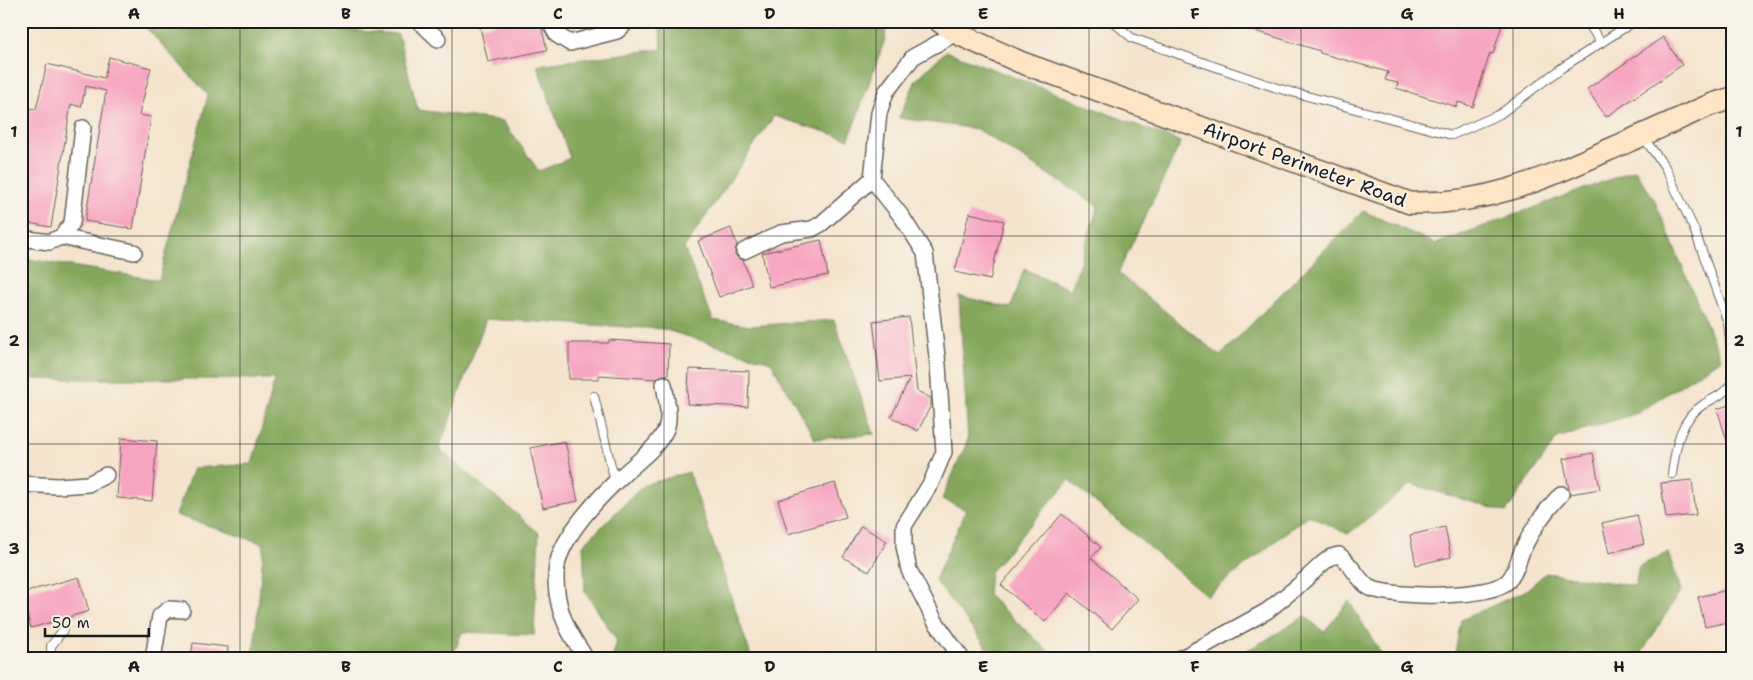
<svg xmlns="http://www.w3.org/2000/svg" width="1753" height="680" font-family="'Shantell Sans',sans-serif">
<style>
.forest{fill:#84a75c;stroke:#50623c}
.building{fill:#f7a4c0}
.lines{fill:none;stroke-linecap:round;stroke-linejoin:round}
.lane-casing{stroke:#68625a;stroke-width:10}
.street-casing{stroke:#68625a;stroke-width:18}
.secondary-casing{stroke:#68625a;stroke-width:24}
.lane{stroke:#fff;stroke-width:8}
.street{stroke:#fff;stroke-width:15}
.secondary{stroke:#fde5c5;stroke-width:21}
.grid{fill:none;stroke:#1c1c1c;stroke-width:1;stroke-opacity:0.55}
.labels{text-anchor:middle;stroke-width:4.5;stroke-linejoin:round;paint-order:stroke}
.street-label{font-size:19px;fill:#1c1c1c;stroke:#f7f3e8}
.neatline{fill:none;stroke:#1c1c1c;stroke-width:2}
.grid-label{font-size:16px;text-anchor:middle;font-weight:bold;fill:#1c1c1c}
</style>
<rect width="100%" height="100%" fill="#f7f3e8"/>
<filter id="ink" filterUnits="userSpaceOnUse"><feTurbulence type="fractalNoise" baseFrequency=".02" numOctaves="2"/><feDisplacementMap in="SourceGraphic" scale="10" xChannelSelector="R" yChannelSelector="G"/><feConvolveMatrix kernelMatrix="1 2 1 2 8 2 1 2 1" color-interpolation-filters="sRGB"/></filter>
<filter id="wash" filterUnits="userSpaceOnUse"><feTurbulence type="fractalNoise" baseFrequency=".0096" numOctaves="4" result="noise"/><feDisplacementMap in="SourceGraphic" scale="20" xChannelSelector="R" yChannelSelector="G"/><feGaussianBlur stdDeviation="1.12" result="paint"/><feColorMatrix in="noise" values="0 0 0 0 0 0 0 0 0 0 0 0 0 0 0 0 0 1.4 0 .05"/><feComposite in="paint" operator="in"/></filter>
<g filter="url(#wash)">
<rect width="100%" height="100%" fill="#f4e4cd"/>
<!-- forest -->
<g class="forest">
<path d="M 140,21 L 278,21 L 282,25 L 398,34 L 418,110 L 503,121 L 539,171 L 570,158 L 537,65 L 662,49 L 659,21 L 887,21 L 885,39 L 849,139 L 774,116 L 684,248 L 713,320 L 750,326 L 834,320 L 874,434 L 815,439 L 771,362 L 663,329 L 486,319 L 439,449 L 539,533 L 534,635 L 462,632 L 452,659 L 253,659 L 264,544 L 176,515 L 193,468 L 252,464 L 275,379 L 21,379 L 21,258 L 159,280 L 208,95 Z"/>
<path d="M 946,51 L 1181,142 L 1118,273 L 1220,356 L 1363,211 L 1436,244 L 1635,170 L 1654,199 L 1721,359 L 1638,413 L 1557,438 L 1506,512 L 1411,484 L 1348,534 L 1308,515 L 1207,596 L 1069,480 L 990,572 L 988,595 L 1057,659 L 991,659 L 991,653 L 935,580 L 966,510 L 942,499 L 968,440 L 959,296 L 1011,308 L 1024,269 L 1071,290 L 1098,206 L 977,129 L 899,118 L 916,80 Z"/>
<path d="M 689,472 L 752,659 L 612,659 L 617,641 L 585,591 L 583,545 L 644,485 Z"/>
<path d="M 1668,553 L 1681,590 L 1638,659 L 1454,659 L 1461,620 L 1525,591 L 1546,573 L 1635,586 L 1639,566 Z"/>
<path d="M 1349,601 L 1383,657 L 1404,659 L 1231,659 L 1266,640 L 1305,616 L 1324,632 Z"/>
</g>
<g id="blocks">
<!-- building -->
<g class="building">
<path d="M 509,21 L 540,21 L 547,50 L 488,62 L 480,27 Z"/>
<path d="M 1233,21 L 1310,21 L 1323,25 L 1324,21 L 1503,21 L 1493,54 L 1490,53 L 1473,107 L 1458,102 L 1457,107 L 1396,88 L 1398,83 L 1385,80 L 1388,72 L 1320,53 L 1320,51 L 1233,24 Z"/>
<path d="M 1663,37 L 1682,65 L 1606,117 L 1587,89 Z"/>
<path d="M 109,57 L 151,68 L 139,115 L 151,117 L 133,229 L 85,221 L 106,91 L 86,86 L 81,107 L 71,104 L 51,227 L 21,222 L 21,107 L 36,109 L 47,64 L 104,78 Z"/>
<path d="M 969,213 L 1004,221 L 990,280 L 955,272 Z"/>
<path d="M 731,228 L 737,245 L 735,250 L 735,255 L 738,258 L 743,260 L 752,285 L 719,297 L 698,241 Z"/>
<path d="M 821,240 L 828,275 L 769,287 L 762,253 Z"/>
<path d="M 909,317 L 917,391 L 931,398 L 931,405 L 918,431 L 891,417 L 910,378 L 880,381 L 873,321 Z"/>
<path d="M 609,340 L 669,344 L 668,375 L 662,375 L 657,379 L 599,375 L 599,379 L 569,379 L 569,343 L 609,343 Z"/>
<path d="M 689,369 L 749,371 L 748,407 L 687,404 Z"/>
<path d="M 1732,404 L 1732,447 L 1729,447 L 1717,409 Z"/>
<path d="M 121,438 L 157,441 L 152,501 L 117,498 Z"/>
<path d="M 565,441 L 578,501 L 543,508 L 530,448 Z"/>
<path d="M 1593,453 L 1600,489 L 1570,494 L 1563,459 Z"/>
<path d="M 1692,480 L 1696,515 L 1666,518 L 1661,483 Z"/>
<path d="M 835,483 L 846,517 L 788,534 L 778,500 Z"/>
<path d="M 1062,514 L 1101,547 L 1091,558 L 1138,599 L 1112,629 L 1069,593 L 1045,622 L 1001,585 Z"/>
<path d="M 1637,515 L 1644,544 L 1609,553 L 1602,523 Z"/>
<path d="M 861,526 L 887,541 L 869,572 L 843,557 Z"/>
<path d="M 1445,527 L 1451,557 L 1416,565 L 1410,535 Z"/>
<path d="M 79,577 L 89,611 L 31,628 L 21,593 Z"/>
<path d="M 1732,589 L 1732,621 L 1705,627 L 1698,597 Z"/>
<path d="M 193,643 L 228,647 L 227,659 L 191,659 Z"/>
</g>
</g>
</g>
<g filter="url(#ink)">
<use href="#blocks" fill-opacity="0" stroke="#68625a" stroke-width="1"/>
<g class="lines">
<defs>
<g id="lane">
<path d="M 1112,21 L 1132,38 L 1277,88 L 1452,135 L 1500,114 L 1560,69 L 1635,21"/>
<path d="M 1587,21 L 1601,43"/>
<path d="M 1643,137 L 1665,167 L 1694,229 L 1728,323 L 1732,356"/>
<path d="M 594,396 L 615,482"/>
<path d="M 1672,474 C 1676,446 1679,420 1704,404 C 1716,397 1725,394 1732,382"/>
<path d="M 51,659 L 51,646 L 63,630"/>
</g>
<g id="street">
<path d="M 419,21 L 438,39"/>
<path d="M 549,21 L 557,35 L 570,43 L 617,31 L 628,21"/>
<path d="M 956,33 L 913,57 L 886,92 L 879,113 L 872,179 L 902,217 L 925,253 L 938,365 L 944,452 L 931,483 L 904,526 L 904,546 L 909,570 L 935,621 L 962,659"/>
<path d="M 61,237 L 134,252"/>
<path d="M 21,238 L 49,242 L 61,237 L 72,223 L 83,128"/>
<path d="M 744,251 L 781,233 L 812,229 L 821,224 L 872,179"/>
<path d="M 21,484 L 58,486 L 88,484 L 106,475"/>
<path d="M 153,659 L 160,616 L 169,609 L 182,610"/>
<path d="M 586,659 C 579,647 570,635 565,622 C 558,606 554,583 557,566 C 562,535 601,495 624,474 C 638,461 658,447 666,429 C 671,416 666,398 664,384"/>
<path d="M 1180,659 L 1267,611 L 1298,586 L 1323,563 L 1331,557 L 1339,555 C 1350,562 1361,584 1370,588 C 1393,598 1490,599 1508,581 C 1517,572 1518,558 1524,547 C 1533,527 1546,510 1561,494"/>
</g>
<path id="secondary" d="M 939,21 L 956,33 L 1020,62 L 1410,203 C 1485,205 1539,181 1606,151 C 1641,136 1676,120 1710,105 L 1732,98"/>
</defs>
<!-- lane casing -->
<use href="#lane" class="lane-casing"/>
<!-- street casing -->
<use href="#street" class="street-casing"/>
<!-- secondary casing -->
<use href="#secondary" class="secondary-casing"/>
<!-- lane -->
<use href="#lane" class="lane"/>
<!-- street -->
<use href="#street" class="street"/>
<!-- secondary -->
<use href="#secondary" class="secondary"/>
</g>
</g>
<!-- grid -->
<path class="grid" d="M 240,21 L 240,659M 452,21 L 452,659M 664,21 L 664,659M 876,21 L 876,659M 1089,21 L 1089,659M 1301,21 L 1301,659M 1513,21 L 1513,659M 21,236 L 1732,236M 21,444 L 1732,444"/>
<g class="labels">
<!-- street labels -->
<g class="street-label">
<text transform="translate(1305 164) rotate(20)" y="7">Airport Perimeter Road</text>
</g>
</g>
<!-- margin -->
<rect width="1753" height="680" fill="none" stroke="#f7f3e8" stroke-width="55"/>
<!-- scale -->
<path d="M45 628v8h104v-8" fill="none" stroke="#1c1c1c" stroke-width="2.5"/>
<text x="52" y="628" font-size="15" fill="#1c1c1c" stroke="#f7f3e8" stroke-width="4" paint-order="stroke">50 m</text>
<rect x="28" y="28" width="1698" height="624" class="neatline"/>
<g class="grid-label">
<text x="134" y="19">A</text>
<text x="346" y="19">B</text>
<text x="558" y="19">C</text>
<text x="770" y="19">D</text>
<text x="983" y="19">E</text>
<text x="1195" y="19">F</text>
<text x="1407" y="19">G</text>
<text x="1619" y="19">H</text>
<text x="14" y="137">1</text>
<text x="1739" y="137">1</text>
<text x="14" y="346">2</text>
<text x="1739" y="346">2</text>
<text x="14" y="554">3</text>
<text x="1739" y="554">3</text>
<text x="134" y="672">A</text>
<text x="346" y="672">B</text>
<text x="558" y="672">C</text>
<text x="770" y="672">D</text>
<text x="983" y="672">E</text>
<text x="1195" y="672">F</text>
<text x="1407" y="672">G</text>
<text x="1619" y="672">H</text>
</g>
</svg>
